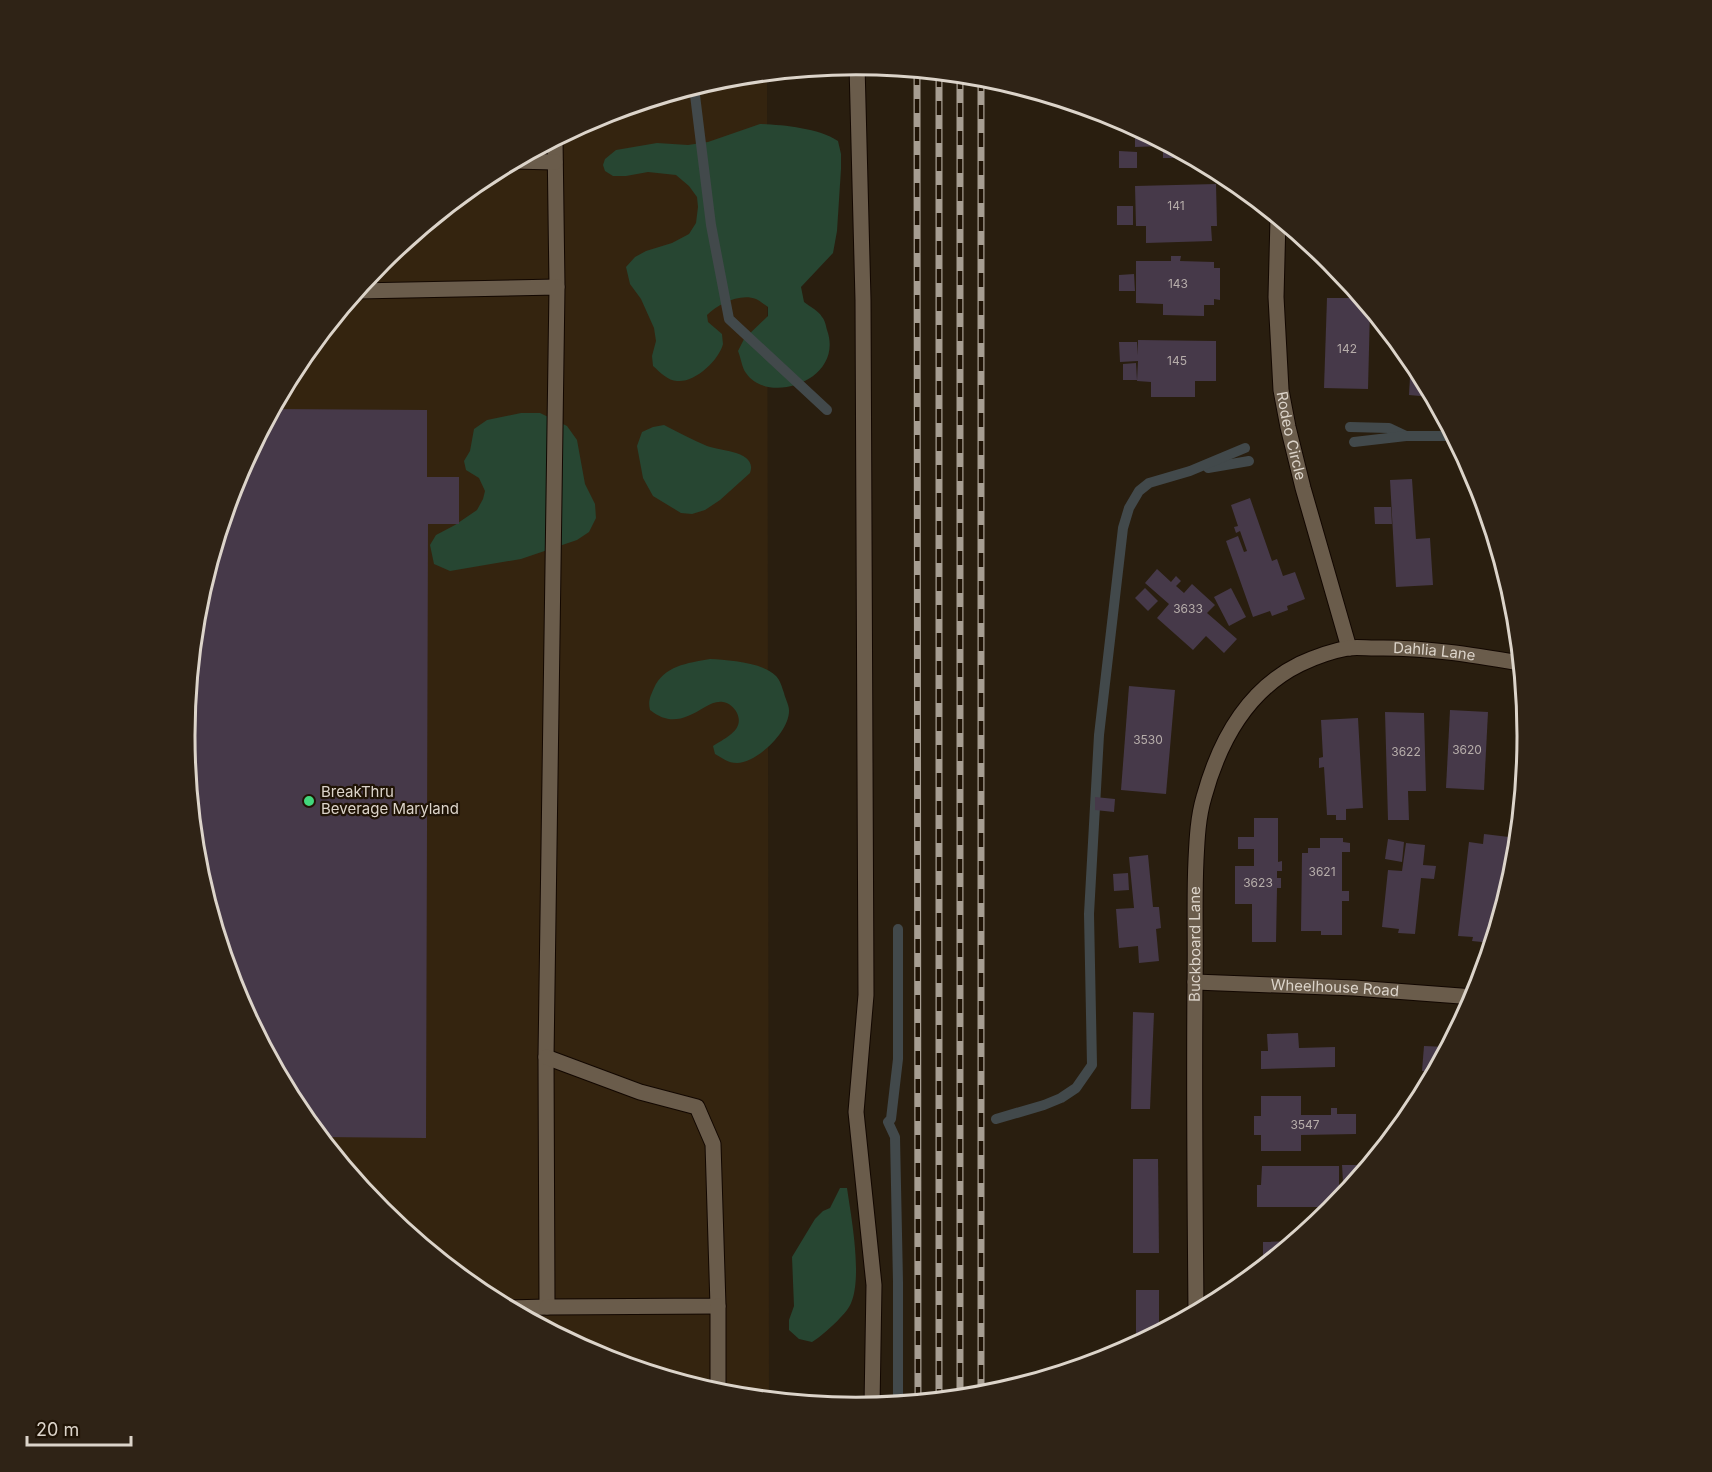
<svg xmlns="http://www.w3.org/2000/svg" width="1712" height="1472" font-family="Inter,sans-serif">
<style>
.built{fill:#34240f}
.green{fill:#274632}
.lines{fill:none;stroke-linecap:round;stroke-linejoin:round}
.stream{stroke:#42494b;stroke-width:10}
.building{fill:#463949}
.lane-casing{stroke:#120700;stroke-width:17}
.street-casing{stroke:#120700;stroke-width:17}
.lane{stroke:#6a5c4b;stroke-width:15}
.street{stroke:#6a5c4b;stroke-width:15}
.rail-casing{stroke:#a79e92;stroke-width:7}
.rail{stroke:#201406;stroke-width:4.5;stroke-dasharray:14;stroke-linecap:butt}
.poi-dot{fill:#42d77c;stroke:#201406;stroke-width:2}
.labels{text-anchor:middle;stroke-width:4.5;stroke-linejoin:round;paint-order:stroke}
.number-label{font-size:12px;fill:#b6adaa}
.street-label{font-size:15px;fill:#dcd4ca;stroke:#201406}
.poi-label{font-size:15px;fill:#dcd4ca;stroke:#201406;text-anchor:start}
.rim{fill:none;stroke:#dcd4ca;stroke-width:3}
</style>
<rect width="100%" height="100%" fill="#291e0f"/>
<!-- built -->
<path class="built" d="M 767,73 L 767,76 L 769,1399 L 725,1395 L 599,1356 L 483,1294 L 381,1211 L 297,1109 L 197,867 L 185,736 L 197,605 L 236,479 L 298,363 L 381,261 L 483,177 L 599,115 L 725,77 Z"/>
<!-- green -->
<g class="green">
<path d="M 760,124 C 783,125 818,128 838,141 L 841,154 L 841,169 L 837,231 L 833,253 L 801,287 L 804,302 C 809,306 819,311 822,317 C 825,320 826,326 827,330 C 845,380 768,406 746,373 C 742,368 741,358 738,351 L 744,339 L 768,316 L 768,307 C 765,305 760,301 756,299 C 740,293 718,304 707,315 L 708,322 L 722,334 C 722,335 723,343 723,344 C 719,360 695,383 677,381 C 668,381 660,372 653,366 L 652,356 L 656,341 L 654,328 L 641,299 L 630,284 L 626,267 L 635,257 L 646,251 L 672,243 L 689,234 L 696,223 L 698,207 L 697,197 L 689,186 L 676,175 L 648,172 L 626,176 L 613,176 L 605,171 L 603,165 L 605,159 L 616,150 L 657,143 L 688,145 L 708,142 Z"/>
<path d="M 521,413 L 540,413 L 567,426 L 577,440 L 585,484 L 595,504 L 596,518 L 589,532 L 577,540 L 521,559 L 450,571 L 434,564 L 430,545 L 436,535 L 455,525 L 477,510 L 483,499 L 485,491 L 479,478 L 466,470 L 464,461 L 470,451 L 474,429 L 487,420 Z"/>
<path d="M 664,425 C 678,432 693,440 707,446 C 720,451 758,451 750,473 L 720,500 L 705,510 L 692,514 L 681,513 L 653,496 L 643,478 L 637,446 L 642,432 L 653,427 Z"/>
<path d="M 710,659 C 728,660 762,662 776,676 C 780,680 782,687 784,693 C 785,698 789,705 789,710 C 790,731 757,763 737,763 C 728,763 722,758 715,754 L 713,746 C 725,738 745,730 737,713 C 734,707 729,703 723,702 C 716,701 711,704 705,707 C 685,719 670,726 650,710 C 648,701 650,697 654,688 C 664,666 687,663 710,659 Z"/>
<path d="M 840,1188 L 847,1188 C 851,1216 864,1283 849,1307 C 843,1317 822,1336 812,1342 L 799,1339 L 789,1330 L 789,1320 L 794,1306 L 792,1257 L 815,1219 L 823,1211 L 830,1208 Z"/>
</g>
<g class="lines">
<!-- stream -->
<g class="stream">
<path d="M 694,87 L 711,225 L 729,319 L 827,410"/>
<path d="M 1350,427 L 1389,428 L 1406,436"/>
<path d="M 1354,442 L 1406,436 L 1453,436"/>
<path d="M 1208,468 L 1249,461"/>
<path d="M 898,929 L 898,1059 L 891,1119 L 888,1122 L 895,1137 L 898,1282 L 898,1403"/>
<path d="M 996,1119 L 1044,1105 L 1061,1098 L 1076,1088 L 1092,1065 L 1089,914 L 1099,735 L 1123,528 L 1129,508 L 1139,491 L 1149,483 L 1190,471 L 1245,448"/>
</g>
</g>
<!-- building -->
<g class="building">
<path d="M 1135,127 L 1192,158 L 1163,158 L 1163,146 L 1135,147 Z"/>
<path d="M 1119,151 L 1137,152 L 1137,168 L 1119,168 Z"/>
<path d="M 1216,184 L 1217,226 L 1211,226 L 1212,241 L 1146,243 L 1146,226 L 1136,226 L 1135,186 Z"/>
<rect x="1117" y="206" width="16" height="19"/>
<path d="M 1171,256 L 1181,256 L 1180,261 L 1214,262 L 1214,268 L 1220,268 L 1220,300 L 1214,299 L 1214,305 L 1204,305 L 1204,316 L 1163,315 L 1163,304 L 1136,303 L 1136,261 L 1171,261 Z"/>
<path d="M 1134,274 L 1135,291 L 1119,291 L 1119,275 Z"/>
<path d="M 1327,298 L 1361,298 L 1370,309 L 1368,389 L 1324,388 Z"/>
<path d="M 1138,340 L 1216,341 L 1216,381 L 1195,381 L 1195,397 L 1151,397 L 1151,382 L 1137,381 L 1138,361 L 1120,362 L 1119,342 L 1137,342 L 1138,355 Z"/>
<path d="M 1411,359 L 1415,363 L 1431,397 L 1409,395 Z"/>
<path d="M 1136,363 L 1137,380 L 1123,380 L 1123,364 Z"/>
<path d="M 273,409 L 427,410 L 427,477 L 459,477 L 459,524 L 428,524 L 426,1138 L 321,1137 L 297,1109 L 235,993 L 197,867 L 185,736 L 197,605 L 236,479 Z"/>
<path d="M 1412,479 L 1416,539 L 1430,538 L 1433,585 L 1396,587 L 1390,480 Z"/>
<path d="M 1250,498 L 1272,561 L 1277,559 L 1283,576 L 1295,572 L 1305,599 L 1287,606 L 1288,610 L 1272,616 L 1270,611 L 1253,617 L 1226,541 L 1238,536 L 1244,552 L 1247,551 L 1240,531 L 1236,533 L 1234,527 L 1238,526 L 1231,505 Z"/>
<path d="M 1374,507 L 1391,507 L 1392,524 L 1375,524 Z"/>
<path d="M 1157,569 L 1171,582 L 1176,576 L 1181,581 L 1176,586 L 1184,593 L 1192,584 L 1215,605 L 1207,613 L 1237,639 L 1224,653 L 1206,636 L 1193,650 L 1157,618 L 1169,604 L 1145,583 Z"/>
<path d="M 1145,588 L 1158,601 L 1148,611 L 1135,598 Z"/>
<path d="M 1231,588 L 1246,617 L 1229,626 L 1214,597 Z"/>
<path d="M 1129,686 L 1175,690 L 1166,794 L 1121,790 Z"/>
<path d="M 1450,710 L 1488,712 L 1484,790 L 1446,788 Z"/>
<path d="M 1385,712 L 1424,713 L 1426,791 L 1408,791 L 1409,820 L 1388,820 Z"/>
<path d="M 1358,718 L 1363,808 L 1346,809 L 1346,820 L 1336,820 L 1336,815 L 1327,815 L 1324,767 L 1319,768 L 1319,758 L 1323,757 L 1321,720 Z"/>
<path d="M 1095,797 L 1115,799 L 1114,812 L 1095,810 Z"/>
<path d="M 1254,818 L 1278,818 L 1278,862 L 1282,861 L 1282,871 L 1277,871 L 1277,878 L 1281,878 L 1281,888 L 1277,888 L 1276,942 L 1252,942 L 1252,904 L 1235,904 L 1235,866 L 1254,866 L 1254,849 L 1238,849 L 1238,837 L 1254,837 Z"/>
<path d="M 1484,834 L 1509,837 L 1507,856 L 1513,857 L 1512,864 L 1506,863 L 1505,873 L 1513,873 L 1507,891 L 1503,890 L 1500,916 L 1492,943 L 1472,941 L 1473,937 L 1458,936 L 1469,842 L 1483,844 Z"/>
<path d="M 1320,838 L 1343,838 L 1343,842 L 1350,843 L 1350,852 L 1342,852 L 1342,891 L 1349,891 L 1349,901 L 1342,901 L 1342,935 L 1321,935 L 1321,931 L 1301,931 L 1302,853 L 1308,853 L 1308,848 L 1320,848 Z"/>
<path d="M 1388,839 L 1404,842 L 1402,862 L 1385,859 Z"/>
<path d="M 1406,843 L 1425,845 L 1423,865 L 1436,866 L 1434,879 L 1421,878 L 1415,934 L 1398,933 L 1399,929 L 1382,927 L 1388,870 L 1402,871 Z"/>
<path d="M 1148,855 L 1153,907 L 1159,907 L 1161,928 L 1156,929 L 1159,961 L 1139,963 L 1138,946 L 1119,948 L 1116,909 L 1134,908 L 1129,857 Z"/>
<path d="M 1128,873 L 1129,890 L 1114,891 L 1113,874 Z"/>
<path d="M 1133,1012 L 1154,1013 L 1150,1109 L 1131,1109 Z"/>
<path d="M 1298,1033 L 1299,1048 L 1335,1047 L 1335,1067 L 1261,1069 L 1261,1051 L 1268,1051 L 1267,1034 Z"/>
<path d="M 1424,1046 L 1447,1047 L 1434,1072 L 1422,1071 Z"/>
<path d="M 1261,1096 L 1301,1096 L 1301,1115 L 1331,1115 L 1331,1108 L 1337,1108 L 1337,1114 L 1356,1114 L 1356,1134 L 1301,1135 L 1301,1151 L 1261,1151 L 1261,1135 L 1254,1135 L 1254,1116 L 1261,1116 Z"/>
<path d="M 1133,1159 L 1158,1159 L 1159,1253 L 1133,1253 Z"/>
<path d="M 1342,1165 L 1359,1165 L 1359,1177 L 1354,1182 L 1343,1182 Z"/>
<path d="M 1262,1166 L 1339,1166 L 1339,1185 L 1352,1185 L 1334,1207 L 1257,1207 L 1257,1185 L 1261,1185 Z"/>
<path d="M 1294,1241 L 1259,1270 L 1259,1258 L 1263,1257 L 1263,1242 Z"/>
<path d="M 1136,1290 L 1159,1290 L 1159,1332 L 1136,1344 Z"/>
</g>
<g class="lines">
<defs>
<g id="lane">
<path d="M 857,65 L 863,300 L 866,995 L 856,1112 L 874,1285 L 872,1406"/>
<path d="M 555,139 L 557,287"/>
<path d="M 513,161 L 555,162"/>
<path d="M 357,291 L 557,287 L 546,1057 L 547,1307 L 508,1308"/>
<path d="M 546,1057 L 640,1092 L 697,1107 L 713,1144 L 718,1306 L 547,1307"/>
<path d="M 718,1392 L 718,1306"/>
</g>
<g id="street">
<path id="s1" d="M 1278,218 L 1276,297 L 1281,390 L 1288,427 L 1303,488 L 1349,648"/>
<path id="s2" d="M 1195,982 L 1354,988 L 1474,997"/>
<path id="s3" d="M 1196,1312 C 1195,1203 1194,1093 1195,983 C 1196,942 1194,901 1196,860 C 1197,839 1198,817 1204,797 C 1219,742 1247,690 1300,664 C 1315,657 1332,651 1348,648 C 1356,647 1366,648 1375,648 C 1424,647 1473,655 1520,663"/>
</g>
</defs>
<!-- lane casing -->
<use href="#lane" class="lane-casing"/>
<!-- street casing -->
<use href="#street" class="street-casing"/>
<!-- lane -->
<use href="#lane" class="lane"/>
<!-- street -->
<use href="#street" class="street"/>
<defs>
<g id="rail">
<path d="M 917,71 L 918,1401"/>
<path d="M 939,73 L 939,1399"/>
<path d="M 960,75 L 960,1397"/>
<path d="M 981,77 L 981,1395"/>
</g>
</defs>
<!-- rail casing -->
<use href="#rail" class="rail-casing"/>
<!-- rail -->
<use href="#rail" class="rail"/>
</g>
<!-- markers -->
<circle class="poi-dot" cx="309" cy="801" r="6"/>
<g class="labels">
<!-- number labels -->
<g class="number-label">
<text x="1176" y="210">141</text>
<text x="1178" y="288">143</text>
<text x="1347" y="353">142</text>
<text x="1177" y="365">145</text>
<text x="1188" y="613">3633</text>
<text x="1148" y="744">3530</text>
<text x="1467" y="754">3620</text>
<text x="1406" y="756">3622</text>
<text x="1322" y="876">3621</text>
<text x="1258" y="887">3623</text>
<text x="1305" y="1129">3547</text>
</g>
<!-- street labels -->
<g class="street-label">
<text dy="5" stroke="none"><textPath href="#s1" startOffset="219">Rodeo Circle</textPath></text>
<text dy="5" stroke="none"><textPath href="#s3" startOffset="822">Dahlia Lane</textPath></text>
<text dy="5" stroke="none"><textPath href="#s3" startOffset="368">Buckboard Lane</textPath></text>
<text dy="5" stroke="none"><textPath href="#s2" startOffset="140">Wheelhouse Road</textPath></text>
</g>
<!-- poi labels -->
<g class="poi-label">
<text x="321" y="797">BreakThru<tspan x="321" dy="17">Beverage Maryland</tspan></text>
</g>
</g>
<!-- crop -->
<path d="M0 0H1712V1472H0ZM195 736a661 661 0 1 1 1322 0a661 661 0 1 1-1322 0Z" fill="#2f2316" fill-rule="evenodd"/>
<path class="rim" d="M195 736a661 661 0 1 1 1322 0a661 661 0 1 1-1322 0Z"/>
<!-- scale -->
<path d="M27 1436v9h104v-9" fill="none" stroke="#dcd4ca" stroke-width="3"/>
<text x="36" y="1436" font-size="18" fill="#dcd4ca" stroke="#201406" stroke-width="4.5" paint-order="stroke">20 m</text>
</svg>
